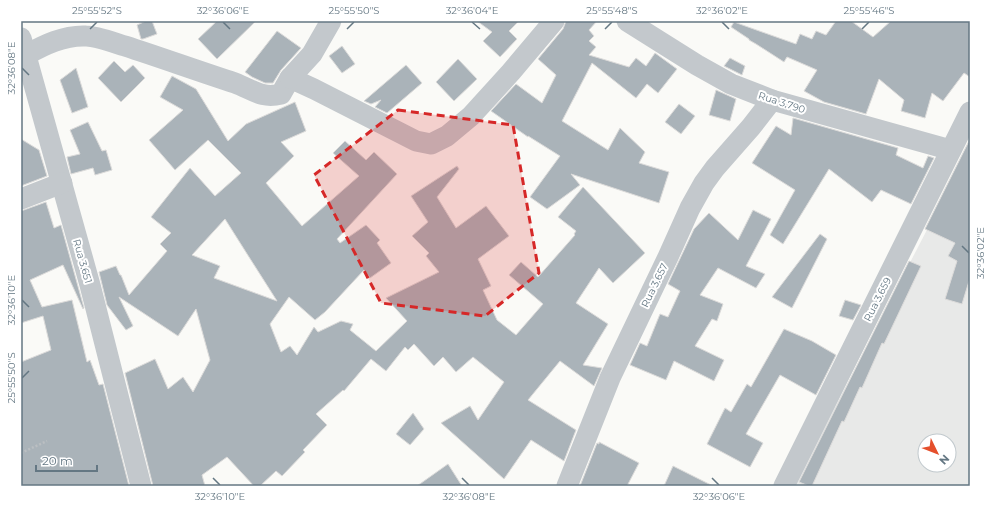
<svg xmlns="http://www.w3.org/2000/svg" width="991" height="507" font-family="Montserrat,sans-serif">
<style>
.built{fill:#e8e9e8;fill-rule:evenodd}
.building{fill:#aab3b9;stroke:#dcdbda;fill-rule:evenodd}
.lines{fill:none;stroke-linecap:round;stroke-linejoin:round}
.path{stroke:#bbbfc2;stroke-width:2.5;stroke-dasharray:2 2;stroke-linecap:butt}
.street{stroke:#c3c8cc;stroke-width:21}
.marked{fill:#d62828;fill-opacity:0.2;stroke:#d62828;stroke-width:3;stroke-dasharray:8 5;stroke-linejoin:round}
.ticks{fill:none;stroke:#647783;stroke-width:1.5}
.labels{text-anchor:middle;stroke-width:4;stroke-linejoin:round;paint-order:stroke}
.street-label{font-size:10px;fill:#647783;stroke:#fff}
.neatline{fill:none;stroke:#647783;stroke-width:1.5}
.ticks-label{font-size:10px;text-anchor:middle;fill:#647783}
</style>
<rect width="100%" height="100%" fill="#fafaf7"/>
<!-- built -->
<path class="built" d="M 970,147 L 970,486 L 794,486 ZM 925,441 L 949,441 L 949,465 L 925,465 Z"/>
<!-- building -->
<g class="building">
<path d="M 146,21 L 152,21 L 157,34 L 143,39 L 141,39 L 137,25 Z"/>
<path d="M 217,21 L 256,21 L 217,59 L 198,39 Z"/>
<path d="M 477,21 L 519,21 L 509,31 L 517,39 L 500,57 L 483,41 L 492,32 Z"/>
<path d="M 566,21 L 597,21 L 589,30 L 594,36 L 589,41 L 596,47 L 589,55 L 629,67 L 636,58 L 646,66 L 655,53 L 677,69 L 658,93 L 647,84 L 636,98 L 592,63 L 562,121 L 608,150 L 620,128 L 645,152 L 639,163 L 669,172 L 659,203 L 571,174 L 580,185 L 547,209 L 530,197 L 560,156 L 528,136 L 528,137 L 491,111 L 516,84 L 542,103 L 556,75 L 538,59 L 563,29 Z"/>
<path d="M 836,21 L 851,21 L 873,37 L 891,21 L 970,21 L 970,77 L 964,73 L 943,101 L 932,93 L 925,118 L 901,111 L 904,100 L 879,79 L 866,114 L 824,102 L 804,91 L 817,70 L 787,57 L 784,62 L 756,44 L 749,40 L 749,39 L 731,27 L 734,22 L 796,44 L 800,34 L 812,39 L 816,31 L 826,35 Z"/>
<path d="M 277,31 L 301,48 L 281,70 L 273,83 L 265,83 L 252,77 L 245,72 Z"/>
<path d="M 342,46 L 355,64 L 342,73 L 329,56 Z"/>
<path d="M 730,58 L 745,66 L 742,75 L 724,66 Z"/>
<path d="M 458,59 L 477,79 L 454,101 L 436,82 Z"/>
<path d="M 114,61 L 125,72 L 133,65 L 145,78 L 121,102 L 98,78 Z"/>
<path d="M 406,65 L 422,83 L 387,113 L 375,107 L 381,100 L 371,104 L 364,101 Z"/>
<path d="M 76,68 L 88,107 L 72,113 L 60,80 Z"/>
<path d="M 172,76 L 196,89 L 228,141 L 246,124 L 295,102 L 306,131 L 281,142 L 294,156 L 266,183 L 302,226 L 359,176 L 333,153 L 345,141 L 366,160 L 374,152 L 397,174 L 337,239 L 340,243 L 366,225 L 380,240 L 377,243 L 391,263 L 370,278 L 364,270 L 325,312 L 315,320 L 289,297 L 270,324 L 281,352 L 290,346 L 297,355 L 314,327 L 318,332 L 341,321 L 353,324 L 350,330 L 376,351 L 407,321 L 386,298 L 439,272 L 426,256 L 429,253 L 412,236 L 428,222 L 411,196 L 457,166 L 459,169 L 437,197 L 456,228 L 486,206 L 509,236 L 478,259 L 491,286 L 483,290 L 497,320 L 516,335 L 543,304 L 509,275 L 521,262 L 538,277 L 575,235 L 574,234 L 576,231 L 558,217 L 583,187 L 645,253 L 613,283 L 599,268 L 576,303 L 608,324 L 583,365 L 602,368 L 594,386 L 560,361 L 528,400 L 576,430 L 564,461 L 531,440 L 504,479 L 441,423 L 470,406 L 478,420 L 504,382 L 473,357 L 456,372 L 443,357 L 434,366 L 414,344 L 408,350 L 405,347 L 386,371 L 371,359 L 344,391 L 343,390 L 316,414 L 327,425 L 303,450 L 305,452 L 282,476 L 276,471 L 260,486 L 254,486 L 227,457 L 202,475 L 205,486 L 153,486 L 125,373 L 155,359 L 168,389 L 183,377 L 193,392 L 210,360 L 196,309 L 178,336 L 119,297 L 133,326 L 126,330 L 107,305 L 99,272 L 116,266 L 120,275 L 121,275 L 129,295 L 167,251 L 160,244 L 171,233 L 151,217 L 190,168 L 215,196 L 241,173 L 208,140 L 175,170 L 149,140 L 183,110 L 160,97 ZM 225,219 L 249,257 L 277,301 L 214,278 L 220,266 L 192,255 Z"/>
<path d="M 716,90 L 736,99 L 730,121 L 709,115 Z"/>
<path d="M 679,104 L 695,116 L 681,134 L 665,122 Z"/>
<path d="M 793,118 L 898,148 L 896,155 L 923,168 L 928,156 L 934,158 L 911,204 L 881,190 L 872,202 L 829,169 L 783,244 L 770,235 L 795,190 L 752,163 L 776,126 L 791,135 Z"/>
<path d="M 88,122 L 102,151 L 106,150 L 112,170 L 95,175 L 93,168 L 71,174 L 67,157 L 80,154 L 70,130 Z"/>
<path d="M 21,139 L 39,150 L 47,176 L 21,186 Z"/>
<path d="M 970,139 L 970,278 L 962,304 L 945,299 L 957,261 L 948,256 L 955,243 L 925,229 Z"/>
<path d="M 46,202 L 54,228 L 61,225 L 84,308 L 83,309 L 63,265 L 30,280 L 42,307 L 72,300 L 87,362 L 90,360 L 99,385 L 103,384 L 129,486 L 21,486 L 21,362 L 51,350 L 43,316 L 21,323 L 21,211 Z"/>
<path d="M 753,210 L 771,219 L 746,266 L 765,274 L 756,288 L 718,268 L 700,295 L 723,304 L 717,321 L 712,319 L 695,346 L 724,360 L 714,381 L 674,361 L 666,380 L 630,365 L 640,343 L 647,346 L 660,314 L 668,317 L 680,291 L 668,284 L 694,229 L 709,213 L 738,240 Z"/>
<path d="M 820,234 L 827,239 L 792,308 L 772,297 Z"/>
<path d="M 909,261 L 921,266 L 884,344 L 882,343 L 862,388 L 860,387 L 844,422 L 842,421 L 812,486 L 809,486 L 799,482 Z"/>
<path d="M 845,300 L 861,305 L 853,320 L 839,316 Z"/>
<path d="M 784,329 L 812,341 L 836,355 L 816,395 L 780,375 L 746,434 L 763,443 L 750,467 L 707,444 L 725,408 L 731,412 L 747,384 L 751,387 Z"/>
<path d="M 413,413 L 424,429 L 410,445 L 396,434 Z"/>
<path d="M 599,442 L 639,463 L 627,486 L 580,486 L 597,443 L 599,444 Z"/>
<path d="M 448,464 L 462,486 L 417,486 Z"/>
<path d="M 673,466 L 713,486 L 664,486 Z"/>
</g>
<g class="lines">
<!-- path -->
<path class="path" d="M 21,453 L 47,441"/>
<!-- street -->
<g class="street">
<path d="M 627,21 L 697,65 L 731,84 L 772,100 L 951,150"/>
<path d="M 21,38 L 90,285 L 141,486"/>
<path d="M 26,55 C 44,45 64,35 86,36 C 96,36 115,43 125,46 C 162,58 198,71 235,83 C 253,90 262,99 281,94 L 290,78 L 314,89 L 416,141 L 431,144 L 447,136 L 471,116 L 511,72 L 554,21"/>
<path d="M 290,78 L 312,54 L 331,21"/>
<path d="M 21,199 L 62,183"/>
<path d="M 567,486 L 610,378 L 668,257 L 690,208 L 704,183 L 715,168 L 751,127 L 772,100"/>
<path d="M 784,486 L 970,112"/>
</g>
</g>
<!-- marked area -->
<path class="marked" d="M 398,110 L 513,125 L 539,273 L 485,316 L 381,303 L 314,175 Z"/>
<!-- ticks -->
<path class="ticks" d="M 223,22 L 230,29M 472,22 L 480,29M 722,22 L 729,29M 90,29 L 97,22M 347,29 L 354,22M 605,29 L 612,22M 862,29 L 869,22M 22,68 L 29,75M 962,246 L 969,253M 22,300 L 29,307M 22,378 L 29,371M 213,478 L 220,485M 462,478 L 469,485M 712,478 L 719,485"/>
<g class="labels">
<!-- street labels -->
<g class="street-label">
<text transform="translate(782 102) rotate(18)" y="4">Rua 3.790</text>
<text transform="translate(83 261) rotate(74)" y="4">Rua 3.651</text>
<text transform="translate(654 285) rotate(-64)" y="4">Rua 3.657</text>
<text transform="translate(877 299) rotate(-63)" y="4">Rua 3.659</text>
</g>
</g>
<!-- border -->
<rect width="991" height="507" fill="none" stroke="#ffffff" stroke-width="44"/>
<!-- north arrow -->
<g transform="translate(937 453) rotate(133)"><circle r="19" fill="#ffffff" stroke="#c1c9cd"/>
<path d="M0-3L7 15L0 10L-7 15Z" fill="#e54f2c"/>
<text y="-6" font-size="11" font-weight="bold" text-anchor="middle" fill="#647783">N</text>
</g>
<!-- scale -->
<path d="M36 465v6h61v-6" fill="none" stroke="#647783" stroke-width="2"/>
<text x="42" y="465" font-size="12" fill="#647783" stroke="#ffffff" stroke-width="3" paint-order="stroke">20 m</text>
<rect x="22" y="22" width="947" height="463" class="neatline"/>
<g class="ticks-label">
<text x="97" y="14">25°55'52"S</text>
<text x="223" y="14">32°36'06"E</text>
<text x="354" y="14">25°55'50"S</text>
<text x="472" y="14">32°36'04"E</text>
<text x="612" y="14">25°55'48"S</text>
<text x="722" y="14">32°36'02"E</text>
<text x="869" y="14">25°55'46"S</text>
<text transform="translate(11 68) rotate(-90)" y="4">32°36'08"E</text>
<text transform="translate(980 253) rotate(-90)" y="4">32°36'02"E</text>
<text transform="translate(11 300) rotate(-90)" y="4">32°36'10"E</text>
<text transform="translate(11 378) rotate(-90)" y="4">25°55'50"S</text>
<text x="220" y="500">32°36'10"E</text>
<text x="469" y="500">32°36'08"E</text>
<text x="719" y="500">32°36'06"E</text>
</g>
</svg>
